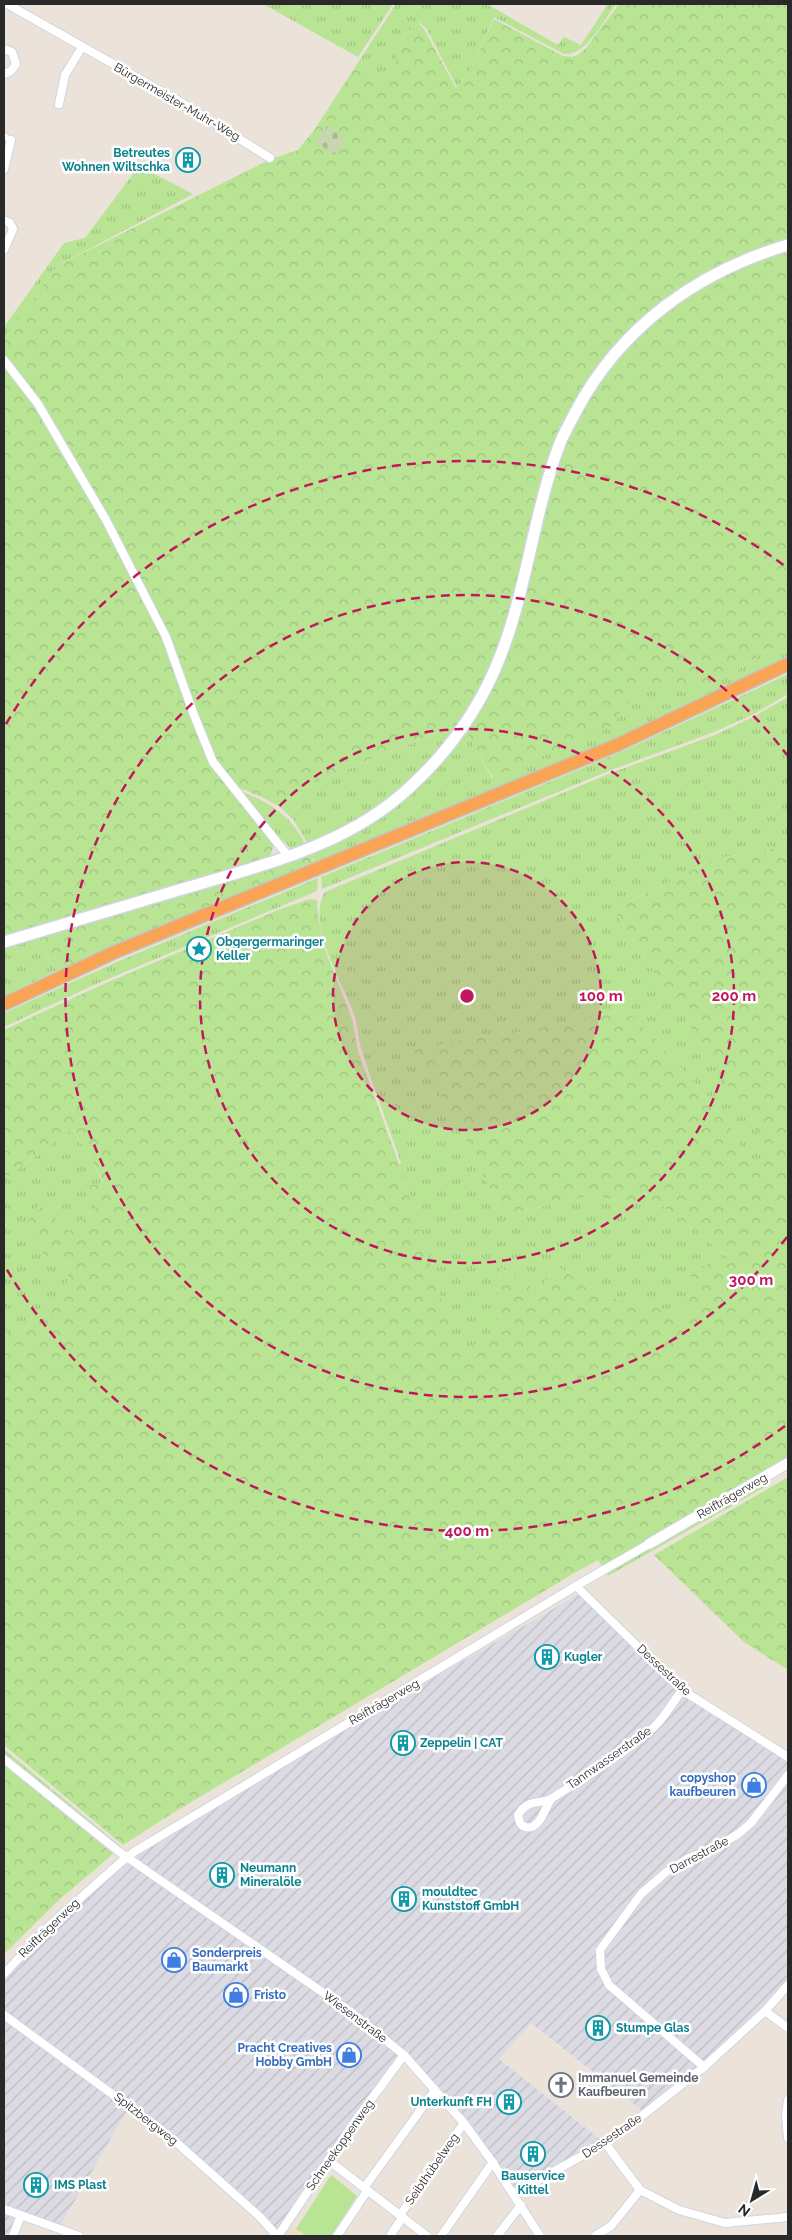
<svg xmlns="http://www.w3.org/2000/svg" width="792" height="2240" font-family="Raleway,sans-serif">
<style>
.industrial{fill:url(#industrial-furrows)}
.education{fill:#eedec8}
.grass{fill:url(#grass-tufts)}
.forest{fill:url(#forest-crowns)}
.cemetery{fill:url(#cemetery-stones)}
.park{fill:#b8e494}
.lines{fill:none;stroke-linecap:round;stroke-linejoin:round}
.pedestrian-casing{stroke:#cfd5e2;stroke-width:8}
.minor-casing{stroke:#cfd5e2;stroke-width:10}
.tertiary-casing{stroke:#cfd5e2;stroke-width:12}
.secondary-casing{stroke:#cfd5e2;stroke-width:14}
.trunk-casing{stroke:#c3c3c3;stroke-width:15}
.pedestrian{stroke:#fff;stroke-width:5.5}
.minor{stroke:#fff;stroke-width:8}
.tertiary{stroke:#fff;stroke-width:10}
.secondary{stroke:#fff;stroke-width:11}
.trunk{stroke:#f9a454;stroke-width:12}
.ring{fill:none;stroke:#c2185b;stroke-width:2.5;stroke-dasharray:9 6}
.labels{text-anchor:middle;stroke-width:5;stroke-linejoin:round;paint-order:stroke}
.street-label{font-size:12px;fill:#292929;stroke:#fff}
.culture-label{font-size:12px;font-weight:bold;fill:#0d838f;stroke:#fff;text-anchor:start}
.shop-label{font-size:12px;font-weight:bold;fill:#366cbe;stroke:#fff;text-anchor:end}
.worship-label{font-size:12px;font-weight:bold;fill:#5b616d;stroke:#fff;text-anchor:start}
.centre{fill:#c2185b;stroke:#fff;stroke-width:2.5}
.ring-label{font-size:15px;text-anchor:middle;font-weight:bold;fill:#c2185b;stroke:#fff;stroke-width:5;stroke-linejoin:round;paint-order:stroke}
</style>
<defs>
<pattern id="industrial-furrows" width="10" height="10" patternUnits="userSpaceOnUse" patternTransform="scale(1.25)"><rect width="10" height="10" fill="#dcdbe3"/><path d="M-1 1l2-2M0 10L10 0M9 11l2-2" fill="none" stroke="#bdbcc3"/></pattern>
<pattern id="grass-tufts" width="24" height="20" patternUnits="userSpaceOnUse" patternTransform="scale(1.25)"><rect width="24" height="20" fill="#b8e494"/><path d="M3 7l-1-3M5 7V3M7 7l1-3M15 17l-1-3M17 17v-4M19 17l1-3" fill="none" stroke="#9ec480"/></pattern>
<pattern id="forest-crowns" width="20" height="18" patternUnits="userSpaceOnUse" patternTransform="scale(1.25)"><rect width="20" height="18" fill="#b8e494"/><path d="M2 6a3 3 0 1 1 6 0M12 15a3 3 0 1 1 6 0" fill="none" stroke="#9ec480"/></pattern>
<pattern id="cemetery-stones" width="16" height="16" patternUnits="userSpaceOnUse" patternTransform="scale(1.25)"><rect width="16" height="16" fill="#c7d6b0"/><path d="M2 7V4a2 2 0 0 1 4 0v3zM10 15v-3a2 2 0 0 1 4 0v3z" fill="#abb897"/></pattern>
</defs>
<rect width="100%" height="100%" fill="#ebe2da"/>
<!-- industrial -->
<g class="industrial">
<path d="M 579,1594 L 667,1682 L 684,1695 L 788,1760 L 788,1981 L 763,2009 L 702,2064 L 643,2111 L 531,2023 L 499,2059 L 602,2141 L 516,2189 L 492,2154 L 454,2106 L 402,2049 L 277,2233 L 231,2188 L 128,2109 L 60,2226 L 4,2206 L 4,1980 L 23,1958 L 73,1909 L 144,1849 L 269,1773 Z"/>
<path d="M 4,2212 L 18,2217 L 11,2236 L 4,2236 Z"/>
</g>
<!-- education -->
<path class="education" d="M 290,2224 L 307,2236 L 282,2236 Z"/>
<!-- grass -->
<g class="grass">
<path d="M 263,4 L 393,4 L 358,57 Z"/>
<path d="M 396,4 L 487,4 L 558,45 L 564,37 L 581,45 L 608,4 L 616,4 C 604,20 586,56 564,54 L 494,17 L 472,67 L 457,87 L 426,28 L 420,23 C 398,34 396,48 396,72 L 384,81 L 357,64 Z"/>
<path d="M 139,166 L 193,194 L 57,266 L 4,339 L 4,327 L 64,243 L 85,238 Z"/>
<path d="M 788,641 L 788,656 L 615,739 L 315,862 L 311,855 L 339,841 L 466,731 L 492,778 L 618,715 L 646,682 L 684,688 L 733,673 L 774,646 Z"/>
<path d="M 788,674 L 788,694 L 754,714 L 714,732 L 611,770 L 322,889 L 321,877 L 621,752 Z"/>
<path d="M 788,697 L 788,846 L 714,859 L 614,910 L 776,1159 L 749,1162 L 728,1123 L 663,1047 L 626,1010 L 521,1032 L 465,1039 L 463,1135 L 503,1215 L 591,1196 L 664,1207 L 729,1258 L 686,1314 L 609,1297 L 554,1265 L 540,1293 L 501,1268 L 498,1298 L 498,1327 L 487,1341 L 457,1350 L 399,1164 L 401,1163 C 388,1125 374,1089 362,1051 C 358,1040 358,1028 355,1017 C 344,984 305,925 325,892 L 611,773 L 715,735 L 755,716 Z"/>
<path d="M 462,723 L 434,758 L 377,810 L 309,846 L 293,819 L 281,808 L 316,782 Z"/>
<path d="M 242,792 C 270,802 294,818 306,847 L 293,851 L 274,832 Z"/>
<path d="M 318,878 L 317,891 L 96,984 L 4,1027 L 4,1013 L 119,961 Z"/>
<path d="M 39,938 L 56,971 L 4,996 L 4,948 Z"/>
<path d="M 73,1129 L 104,1183 L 96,1208 L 69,1231 L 39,1204 L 44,1255 L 70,1264 L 65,1292 L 52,1311 L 24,1329 L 4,1332 L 4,1179 Z"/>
<path d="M 768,1482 L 770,1484 L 608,1576 L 607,1573 Z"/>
<path d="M 4,1749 L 51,1788 L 47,1791 L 4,1755 Z"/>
<path d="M 52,1789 L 120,1846 L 119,1848 L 48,1793 Z"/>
</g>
<!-- forest -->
<g class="forest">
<path d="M 619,4 L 788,4 L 788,641 C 752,653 725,689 685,688 C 672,688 659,684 646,682 L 618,715 L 617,724 L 493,778 L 461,723 L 316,782 L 281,808 L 266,799 L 235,786 L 274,843 L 270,858 L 4,938 L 4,339 L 57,266 L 271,159 L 298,150 L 315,129 L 357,64 L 384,81 L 396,72 L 396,49 L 410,26 L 419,24 L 424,29 L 456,88 L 472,67 L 494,19 L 563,56 L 572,57 L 578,55 L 586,48 Z"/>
<path d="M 788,846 L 788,1459 L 602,1566 L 598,1560 L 576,1572 L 173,1813 L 123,1845 L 4,1745 L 4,1332 L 24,1329 L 52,1311 L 65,1292 L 70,1264 L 44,1255 L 25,1226 L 39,1204 L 69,1231 L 96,1208 L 89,1186 L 104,1182 L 73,1129 L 4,1179 L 4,1030 L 97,987 L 278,910 L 310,899 L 317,900 L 318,915 L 324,947 L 352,1019 L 358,1051 L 399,1164 L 457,1349 L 487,1341 L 498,1327 L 498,1298 L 501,1268 L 540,1293 L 554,1265 L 609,1297 L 686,1314 L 692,1270 L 728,1257 L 664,1207 L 591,1196 L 503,1215 L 463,1135 L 414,1050 L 465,1039 L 521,1032 L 626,1010 L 663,1047 L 728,1123 L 749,1162 L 775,1159 L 614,910 L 714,859 Z"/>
<path d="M 311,855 L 314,862 L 56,971 L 39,938 Z"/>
<path d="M 788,1477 L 788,1670 L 744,1642 L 654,1555 Z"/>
<path d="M 4,1764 L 113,1854 L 61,1898 L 4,1954 Z"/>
</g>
<!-- cemetery -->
<path class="cemetery" d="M 328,125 L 346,139 L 334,155 L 315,141 Z"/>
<!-- park -->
<path class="park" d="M 331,2175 L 357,2196 L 331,2236 L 307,2236 L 296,2229 Z"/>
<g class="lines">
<defs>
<path id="pedestrian" d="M 4,136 L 11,140"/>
<g id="minor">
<path d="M 7,4 L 177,100 L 270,158"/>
<path d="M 4,49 L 12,52 L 16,64 L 11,71 L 4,74"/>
<path d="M 59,104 L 65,75 L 82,47"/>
<path d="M 4,169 L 11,140"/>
<path d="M 4,220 L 10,223 L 13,229 L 4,250"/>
<path d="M 4,360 L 38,404 L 106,520 L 166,637 L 194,715 L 213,762 L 288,856"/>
<path d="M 576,1586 L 682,1690 L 788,1757"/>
<path d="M 4,1759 L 118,1851 L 351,2012 L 404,2055 L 464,2123 L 491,2160 L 540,2236"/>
<path d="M 551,1799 C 545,1808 539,1831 526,1827 C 520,1826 519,1821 518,1815 C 529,1797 540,1806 554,1797 C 587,1776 624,1754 654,1727 C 665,1717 673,1702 682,1690"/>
<path d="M 4,1974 L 49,1926 L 121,1862 L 134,1852 L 576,1586 L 649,1544"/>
<path d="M 765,2011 L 788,2028"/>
<path d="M 4,2015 L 168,2135 L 260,2217 L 277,2236"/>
<path d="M 704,2067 L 609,1985 L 601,1969 L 600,1950 L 641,1894 L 665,1873 L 687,1859 L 720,1845 L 738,1834 L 751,1823 L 788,1775"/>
<path d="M 788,2100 L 786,2115 L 788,2138"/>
<path d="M 605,2143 L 640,2190 L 679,2210 L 725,2223 L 788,2217"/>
<path d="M 328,2160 L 427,2236"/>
<path d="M 364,2188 L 435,2090"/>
<path d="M 515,2193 L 605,2143 L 634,2122 L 704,2067 L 765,2011 L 788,1985"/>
<path d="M 4,2209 L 79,2236"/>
<path d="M 400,2215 L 464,2123"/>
<path d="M 13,2236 L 21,2215"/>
<path d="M 278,2236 L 353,2124 L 404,2055"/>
<path d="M 337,2236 L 367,2191"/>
<path d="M 390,2236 L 402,2218"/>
<path d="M 441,2236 L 493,2162"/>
<path d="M 497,2236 L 521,2205"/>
<path d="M 595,2236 L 611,2226 L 640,2190"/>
</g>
<path id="tertiary" d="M 649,1544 L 788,1463"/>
<path id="secondary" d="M 4,942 C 66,924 127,905 189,887 C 267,864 350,844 410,787 C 444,756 471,720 491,678 C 526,604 531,519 560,443 C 564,433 570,423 575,413 C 620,327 697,272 788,245"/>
<path id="trunk" d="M 4,1004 L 115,952 L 617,745 L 788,664"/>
</defs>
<!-- pedestrian casing -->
<use href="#pedestrian" class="pedestrian-casing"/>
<!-- minor casing -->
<use href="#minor" class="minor-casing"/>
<!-- tertiary casing -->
<use href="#tertiary" class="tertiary-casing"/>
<!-- secondary casing -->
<use href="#secondary" class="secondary-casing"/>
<!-- trunk casing -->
<use href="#trunk" class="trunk-casing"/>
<!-- pedestrian -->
<use href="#pedestrian" class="pedestrian"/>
<!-- minor -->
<use href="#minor" class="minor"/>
<!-- tertiary -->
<use href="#tertiary" class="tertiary"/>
<!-- secondary -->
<use href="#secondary" class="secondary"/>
<!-- trunk -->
<use href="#trunk" class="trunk"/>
</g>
<!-- distance rings -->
<circle cx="467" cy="996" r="134" fill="#c2185b" fill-opacity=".12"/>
<g class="ring">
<circle cx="467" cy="996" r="134"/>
<circle cx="467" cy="996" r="267"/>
<path d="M787 1237A401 401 0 1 1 787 755"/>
<path d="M785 1426A535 535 0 0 1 6 1268M6 724A535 535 0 0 1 785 566"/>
</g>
<!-- icons -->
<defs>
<symbol id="building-ring" viewBox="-11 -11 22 22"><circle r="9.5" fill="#fff" stroke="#0f9aa8" stroke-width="1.5"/><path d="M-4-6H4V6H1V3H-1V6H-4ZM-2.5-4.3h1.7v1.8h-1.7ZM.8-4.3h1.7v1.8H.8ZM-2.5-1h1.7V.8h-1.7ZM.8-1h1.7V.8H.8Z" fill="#0f9aa8"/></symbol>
<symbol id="sight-ring" viewBox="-11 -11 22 22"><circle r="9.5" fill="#fff" stroke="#0f9aa8" stroke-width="1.5"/><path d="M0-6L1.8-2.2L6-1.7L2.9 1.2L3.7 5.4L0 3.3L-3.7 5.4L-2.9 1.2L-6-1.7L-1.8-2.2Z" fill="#0f9aa8"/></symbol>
<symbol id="shop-ring" viewBox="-11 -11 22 22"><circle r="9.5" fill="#fff" stroke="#3f7fe0" stroke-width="1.5"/><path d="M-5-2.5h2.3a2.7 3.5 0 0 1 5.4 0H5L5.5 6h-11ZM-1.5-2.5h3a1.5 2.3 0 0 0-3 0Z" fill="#3f7fe0"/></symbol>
<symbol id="church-ring" viewBox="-11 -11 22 22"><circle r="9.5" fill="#fff" stroke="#6b7280" stroke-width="1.5"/><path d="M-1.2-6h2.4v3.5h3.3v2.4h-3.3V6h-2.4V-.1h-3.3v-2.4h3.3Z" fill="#6b7280"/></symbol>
</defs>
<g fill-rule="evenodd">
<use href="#building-ring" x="174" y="146" width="28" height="28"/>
<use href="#sight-ring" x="185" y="935" width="28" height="28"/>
<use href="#building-ring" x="533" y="1643" width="28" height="28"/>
<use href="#building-ring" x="389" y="1729" width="28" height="28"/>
<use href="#shop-ring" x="740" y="1771" width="28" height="28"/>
<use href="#building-ring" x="208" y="1861" width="28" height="28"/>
<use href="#building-ring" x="390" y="1885" width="28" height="28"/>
<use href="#shop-ring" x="160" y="1946" width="28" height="28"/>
<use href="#shop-ring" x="222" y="1981" width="28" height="28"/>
<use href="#building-ring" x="584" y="2014" width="28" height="28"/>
<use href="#shop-ring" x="335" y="2041" width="28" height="28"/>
<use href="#church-ring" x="547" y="2071" width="28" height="28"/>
<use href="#building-ring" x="495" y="2088" width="28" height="28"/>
<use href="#building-ring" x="519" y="2140" width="28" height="28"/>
<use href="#building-ring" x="22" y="2171" width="28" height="28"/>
</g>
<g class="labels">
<!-- street labels -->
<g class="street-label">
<text transform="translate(177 102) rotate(30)" y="4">Bürgermeister-Muhr-Weg</text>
<text transform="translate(732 1496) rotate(-30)" y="4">Reifträgerweg</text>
<text transform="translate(664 1670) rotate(43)" y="4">Dessestraße</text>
<text transform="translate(384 1702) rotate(-30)" y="4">Reifträgerweg</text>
<text transform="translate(609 1758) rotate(-35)" y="4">Tannwasserstraße</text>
<text transform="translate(699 1855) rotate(-28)" y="4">Darrestraße</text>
<text transform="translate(49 1928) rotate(-44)" y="4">Reifträgerweg</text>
<text transform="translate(355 2017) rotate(37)" y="4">Wiesenstraße</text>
<text transform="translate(146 2119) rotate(38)" y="4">Spitzbergweg</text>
<text transform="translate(612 2136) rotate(-34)" y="4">Dessestraße</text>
<text transform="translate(340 2145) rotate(-55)" y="4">Schneekoppenweg</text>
<text transform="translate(432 2169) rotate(-55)" y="4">Seibthübelweg</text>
</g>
<!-- culture labels -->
<g class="culture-label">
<text x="170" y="157" text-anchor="end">Betreutes<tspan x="170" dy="14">Wohnen Wiltschka</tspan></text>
<text x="216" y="946">Obgergermaringer<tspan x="216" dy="14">Keller</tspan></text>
<text x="564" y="1661">Kugler</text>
<text x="420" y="1747">Zeppelin | CAT</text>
<text x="240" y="1872">Neumann<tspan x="240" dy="14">Mineralöle</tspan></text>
<text x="422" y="1896">mouldtec<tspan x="422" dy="14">Kunststoff GmbH</tspan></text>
<text x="616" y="2032">Stumpe Glas</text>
<text x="492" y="2106" text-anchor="end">Unterkunft FH</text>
<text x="533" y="2180" text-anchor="middle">Bauservice<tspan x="533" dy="14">Kittel</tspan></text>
<text x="54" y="2189">IMS Plast</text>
</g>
<!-- shop labels -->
<g class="shop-label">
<text x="736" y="1782">copyshop<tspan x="736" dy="14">kaufbeuren</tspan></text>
<text x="192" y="1957" text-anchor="start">Sonderpreis<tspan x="192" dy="14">Baumarkt</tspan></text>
<text x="254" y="1999" text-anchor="start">Fristo</text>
<text x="332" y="2052">Pracht Creatives<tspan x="332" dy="14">Hobby GmbH</tspan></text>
</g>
<!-- worship labels -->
<g class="worship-label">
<text x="578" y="2082">Immanuel Gemeinde<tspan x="578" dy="14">Kaufbeuren</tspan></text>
</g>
</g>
<circle cx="467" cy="996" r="8" class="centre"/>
<g class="ring-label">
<text x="601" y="1001">100 m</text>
<text x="734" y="1001">200 m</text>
<text x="751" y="1285">300 m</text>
<text x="467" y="1536">400 m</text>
</g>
<!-- border -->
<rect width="792" height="2240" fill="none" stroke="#292929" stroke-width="10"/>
<!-- north arrow -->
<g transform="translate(752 2200) rotate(217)" stroke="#ffffff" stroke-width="4" paint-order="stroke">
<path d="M0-4L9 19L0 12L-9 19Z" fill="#292929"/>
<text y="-8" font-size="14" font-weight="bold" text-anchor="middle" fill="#292929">N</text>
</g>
</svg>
